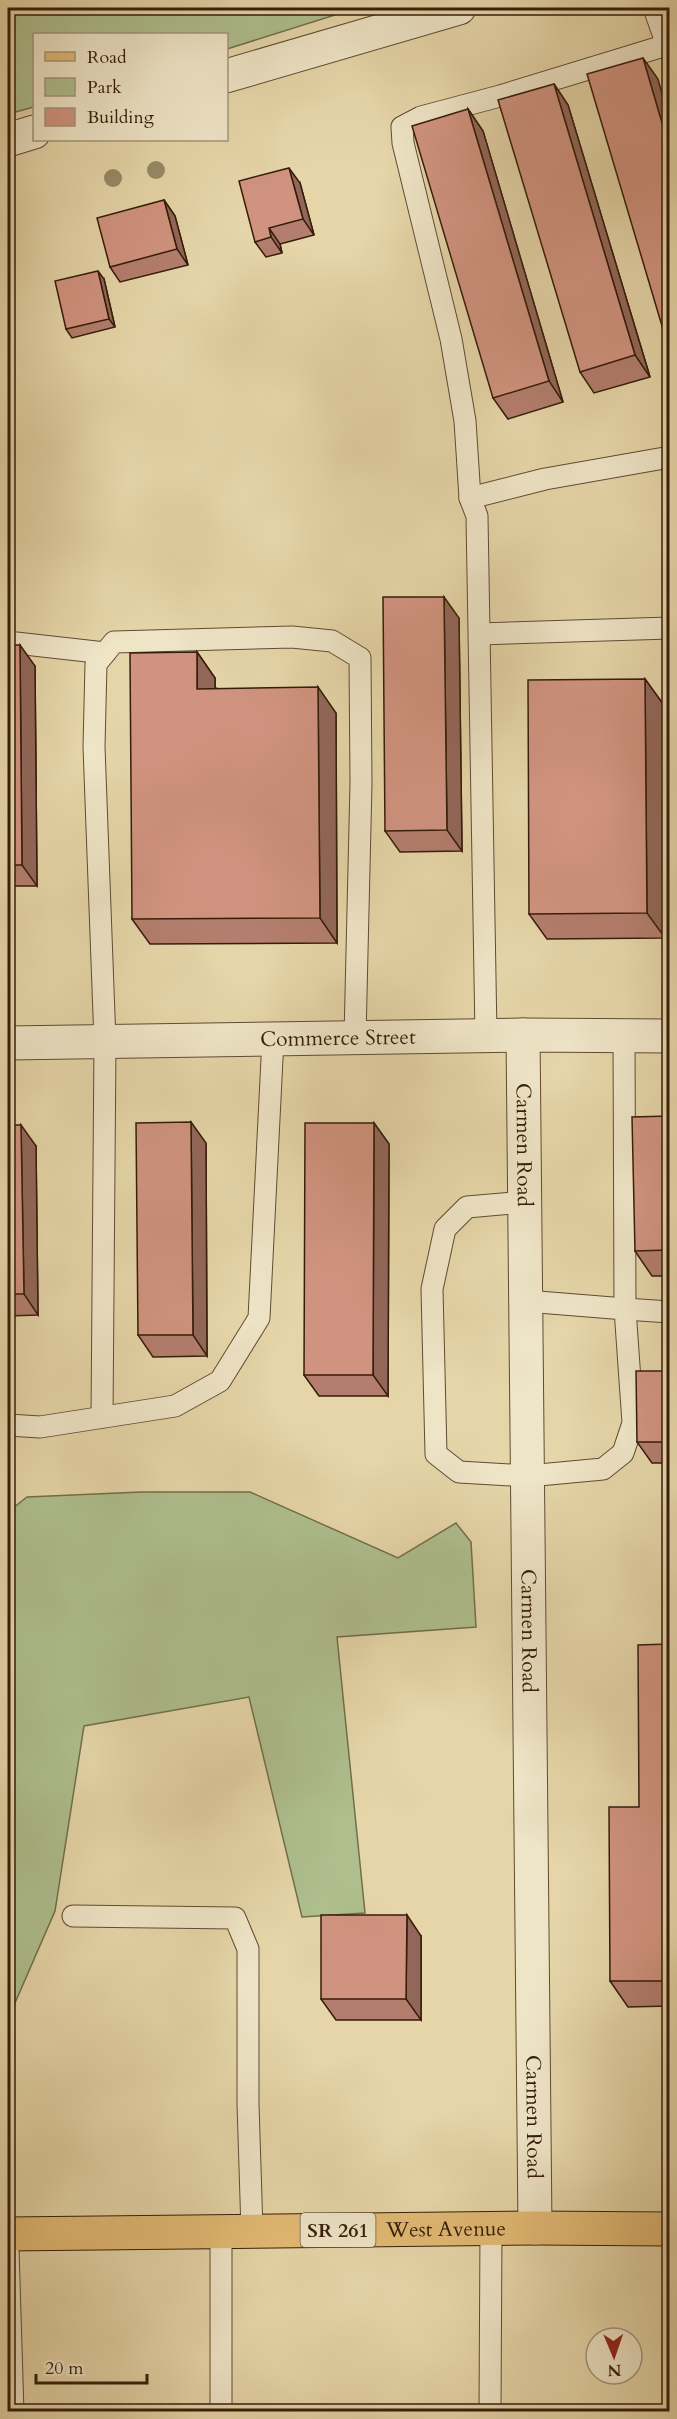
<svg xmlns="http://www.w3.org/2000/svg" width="677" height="2419" font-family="Cardo,serif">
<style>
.green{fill:#aebe8d;stroke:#726e4c;stroke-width:1.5}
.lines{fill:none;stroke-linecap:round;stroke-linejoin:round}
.service-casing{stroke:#614b32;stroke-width:23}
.minor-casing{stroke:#614b32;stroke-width:35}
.primary-casing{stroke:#351d0a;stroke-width:35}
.service{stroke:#eee4c6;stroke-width:21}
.minor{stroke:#eee4c6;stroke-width:33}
.primary{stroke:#e2ba74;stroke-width:33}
.tree{fill:#988a67}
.wall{fill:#b37e6d;stroke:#351d0a;stroke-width:1.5}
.shaded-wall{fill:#926759;stroke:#351d0a;stroke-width:1.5}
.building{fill:#d0937f;stroke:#351d0a;stroke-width:1.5}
.labels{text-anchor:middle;stroke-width:4.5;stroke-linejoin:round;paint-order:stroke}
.shield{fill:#eee4c6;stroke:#6c5942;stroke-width:1.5}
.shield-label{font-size:20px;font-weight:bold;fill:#351d0a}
.street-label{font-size:21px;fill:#351d0a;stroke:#eee4c6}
</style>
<rect width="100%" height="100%" fill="#e5d5a8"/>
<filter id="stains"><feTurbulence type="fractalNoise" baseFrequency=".00333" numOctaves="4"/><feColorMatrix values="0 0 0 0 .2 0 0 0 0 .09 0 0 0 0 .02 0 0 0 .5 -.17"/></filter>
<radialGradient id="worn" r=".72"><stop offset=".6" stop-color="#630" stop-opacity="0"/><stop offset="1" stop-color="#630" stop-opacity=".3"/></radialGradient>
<!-- green -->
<g class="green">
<path d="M 8,8 L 357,8 L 227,49 L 226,34 L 34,34 L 34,107 L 8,114 Z"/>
<path d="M 141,1492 L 250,1492 L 398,1558 L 456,1523 L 471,1542 L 476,1627 L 337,1637 L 365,1913 L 302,1917 L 249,1697 L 84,1726 L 55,1911 L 8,2019 L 8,1512 L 27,1497 Z"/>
</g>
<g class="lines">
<defs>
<g id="service">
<path d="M 654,8 L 667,45"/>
<path d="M 470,498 L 545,479 L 670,457"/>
<path d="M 480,634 L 670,628"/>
<path d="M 8,644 L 16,643 L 105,653"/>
<path d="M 486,1035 L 477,516 L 470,498 L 465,421 L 451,339 L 403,143 L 402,127 L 421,117 L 500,96 L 670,44"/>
<path d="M 624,1035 L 625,1309 L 670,1312"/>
<path d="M 525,1202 L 467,1207 L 445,1229 L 432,1289 L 436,1454 L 459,1472 L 528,1476 L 603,1469 L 623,1453 L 633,1423 L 625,1309 L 526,1301"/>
<path d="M 102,1417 L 105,1042 L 94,747 L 96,664 L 114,642 L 292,637 L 332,641 L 360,658 L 361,783 L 355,1037"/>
<path d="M 8,1425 L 40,1427 L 175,1406 L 220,1381 L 259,1318 L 273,1039"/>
<path d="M 73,1916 L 235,1918 L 248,1949 L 248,2104 L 252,2231"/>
<path d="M 221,2231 L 221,2412"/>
<path d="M 8,2249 L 13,2412"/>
<path d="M 490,2412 L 491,2228"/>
</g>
<g id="minor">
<path d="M 226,76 L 459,8"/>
<path d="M 8,140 L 34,132"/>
<path id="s1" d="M 523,1035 L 535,2228"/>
<path id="s2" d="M 8,1043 L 523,1035 L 670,1036"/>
</g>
<g id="primary">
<path id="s3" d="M 8,2234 L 535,2228 L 670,2229"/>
</g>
</defs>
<!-- service casing -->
<use href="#service" class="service-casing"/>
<!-- minor casing -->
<use href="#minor" class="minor-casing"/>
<!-- primary casing -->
<use href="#primary" class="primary-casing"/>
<!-- service -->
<use href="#service" class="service"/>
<!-- minor -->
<use href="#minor" class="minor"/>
<!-- primary -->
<use href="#primary" class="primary"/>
</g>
<!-- trees -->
<g class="tree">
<circle cx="156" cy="170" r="9"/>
<circle cx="113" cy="178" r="9"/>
</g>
<!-- wall -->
<g class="wall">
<path d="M 554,84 L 568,105 L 650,377 L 594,393 L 580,372 Z"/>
<path d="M 468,109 L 483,131 L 563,402 L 508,419 L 493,398 Z"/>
<path d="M 300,183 L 314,235 L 280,244 L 282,253 L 266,257 L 255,242 Z"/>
<path d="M 164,200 L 175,216 L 188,265 L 120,282 L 110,267 Z"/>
<path d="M 104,279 L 115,327 L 72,338 L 66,329 Z"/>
<path d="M 459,618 L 462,851 L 400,852 L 385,831 Z"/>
<path d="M 8,645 L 35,666 L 37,886 L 8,886 Z"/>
<path d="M 197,652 L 215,678 L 215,688 L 336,713 L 337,943 L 150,944 L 132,919 Z"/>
<path d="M 645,679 L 663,704 L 665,938 L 547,939 L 529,914 Z"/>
<path d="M 669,1116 L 669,1276 L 652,1276 L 635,1251 Z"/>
<path d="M 374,1123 L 389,1144 L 388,1396 L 319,1396 L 304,1375 Z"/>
<path d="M 8,1125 L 36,1146 L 38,1315 L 8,1316 Z"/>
<path d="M 206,1143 L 207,1356 L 153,1357 L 138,1335 Z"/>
<path d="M 669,1371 L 669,1463 L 652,1463 L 637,1442 Z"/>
<path d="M 669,1644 L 669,2006 L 628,2007 L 610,1981 Z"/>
<path d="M 421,1936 L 421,2020 L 336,2020 L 321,1999 Z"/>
</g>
<!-- shaded-wall -->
<g class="shaded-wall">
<path d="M 643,58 L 658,79 L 669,119 L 669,147 Z"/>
<path d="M 554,84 L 568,105 L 650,377 L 635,355 Z"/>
<path d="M 468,109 L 483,131 L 563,402 L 549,381 Z"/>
<path d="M 289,168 L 300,183 L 314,235 L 303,219 Z"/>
<path d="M 164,200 L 175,216 L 188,265 L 177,249 Z"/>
<path d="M 269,228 L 280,244 L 282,253 L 271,237 Z"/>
<path d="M 98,271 L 104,279 L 115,327 L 109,319 Z"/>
<path d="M 444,597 L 459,618 L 462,851 L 447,830 Z"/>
<path d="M 20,645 L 35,666 L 37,886 L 22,865 Z"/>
<path d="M 197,652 L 215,678 L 215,714 L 197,689 Z"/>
<path d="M 645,679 L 663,704 L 665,938 L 647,913 Z"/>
<path d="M 318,687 L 336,713 L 337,943 L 320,918 Z"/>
<path d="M 191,1122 L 206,1143 L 207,1356 L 193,1335 Z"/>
<path d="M 374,1123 L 389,1144 L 388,1396 L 373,1375 Z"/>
<path d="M 21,1125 L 36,1146 L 38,1315 L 24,1294 Z"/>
<path d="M 407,1915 L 421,1936 L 421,2020 L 406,1999 Z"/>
</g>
<!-- building -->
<g class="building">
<path d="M 643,58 L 669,147 L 669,345 L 668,346 L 587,74 Z"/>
<path d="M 554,84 L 635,355 L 580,372 L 498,100 Z"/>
<path d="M 468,109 L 549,381 L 493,398 L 412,126 Z"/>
<path d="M 289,168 L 303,219 L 269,228 L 271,237 L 255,242 L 239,181 Z"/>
<path d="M 164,200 L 177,249 L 110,267 L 97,218 Z"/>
<path d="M 98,271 L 109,319 L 66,329 L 55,281 Z"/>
<path d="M 383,597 L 444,597 L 447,830 L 385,831 Z"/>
<path d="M 8,645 L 20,645 L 22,865 L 8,865 Z"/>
<path d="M 197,652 L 197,689 L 318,687 L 320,918 L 132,919 L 130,653 Z"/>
<path d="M 645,679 L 647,913 L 529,914 L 528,680 Z"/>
<path d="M 669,1116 L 669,1250 L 635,1251 L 632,1117 Z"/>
<path d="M 191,1122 L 193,1335 L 138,1335 L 136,1123 Z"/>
<path d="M 305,1123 L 374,1123 L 373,1375 L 304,1375 Z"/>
<path d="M 8,1125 L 21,1125 L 24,1294 L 8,1294 Z"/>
<path d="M 636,1371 L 669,1371 L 669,1442 L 637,1442 Z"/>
<path d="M 669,1644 L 669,1981 L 610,1981 L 609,1807 L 639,1807 L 638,1645 Z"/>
<path d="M 321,1915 L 407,1915 L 406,1999 L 321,1999 Z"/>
</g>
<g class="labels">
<!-- shield labels -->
<rect class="shield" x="300.5" y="2213" width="75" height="34" rx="4.5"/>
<g class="shield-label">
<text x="338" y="2237">SR 261</text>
</g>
<!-- street labels -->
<g class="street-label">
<text dy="7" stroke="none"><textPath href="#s2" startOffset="330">Commerce Street</textPath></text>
<text dy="7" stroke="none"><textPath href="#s1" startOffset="110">Carmen Road</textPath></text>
<text dy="7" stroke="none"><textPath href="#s1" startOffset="596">Carmen Road</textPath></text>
<text dy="7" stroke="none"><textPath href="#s1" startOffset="1082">Carmen Road</textPath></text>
<text dy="7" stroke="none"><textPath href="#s3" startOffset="438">West Avenue</textPath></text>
</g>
</g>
<!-- margin -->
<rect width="677" height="2419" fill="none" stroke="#e5d5a8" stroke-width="30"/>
<rect x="9" y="9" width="659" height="2401" fill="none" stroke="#351d0a" stroke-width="3"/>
<rect x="15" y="15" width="647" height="2389" fill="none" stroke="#351d0a" stroke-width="1.5"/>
<!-- legend -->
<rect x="33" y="33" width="195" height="108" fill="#eee4c6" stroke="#a4947b" stroke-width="1.5"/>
<rect x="45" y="52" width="30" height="9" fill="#e2ba74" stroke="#a4947b" stroke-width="1.5"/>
<text x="87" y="63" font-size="18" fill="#351d0a">Road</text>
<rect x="45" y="78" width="30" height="18" fill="#aebe8d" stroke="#a4947b" stroke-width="1.5"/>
<text x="87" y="93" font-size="18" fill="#351d0a">Park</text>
<rect x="45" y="108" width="30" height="18" fill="#d0937f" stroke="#a4947b" stroke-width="1.5"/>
<text x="87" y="123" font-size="18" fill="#351d0a">Building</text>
<!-- north arrow -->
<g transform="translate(614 2356) rotate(178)"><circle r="28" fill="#eee4c6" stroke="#a4947b" stroke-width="1.5"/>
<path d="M0-4.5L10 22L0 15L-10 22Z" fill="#8f2418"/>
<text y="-9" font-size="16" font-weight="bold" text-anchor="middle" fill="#351d0a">N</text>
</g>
<!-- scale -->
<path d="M36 2374v9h111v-9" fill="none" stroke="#351d0a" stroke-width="3"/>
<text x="45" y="2374" font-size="18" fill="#351d0a" stroke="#eee4c6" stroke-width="4.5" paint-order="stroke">20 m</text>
<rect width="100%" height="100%" filter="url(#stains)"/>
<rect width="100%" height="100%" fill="url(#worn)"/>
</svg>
